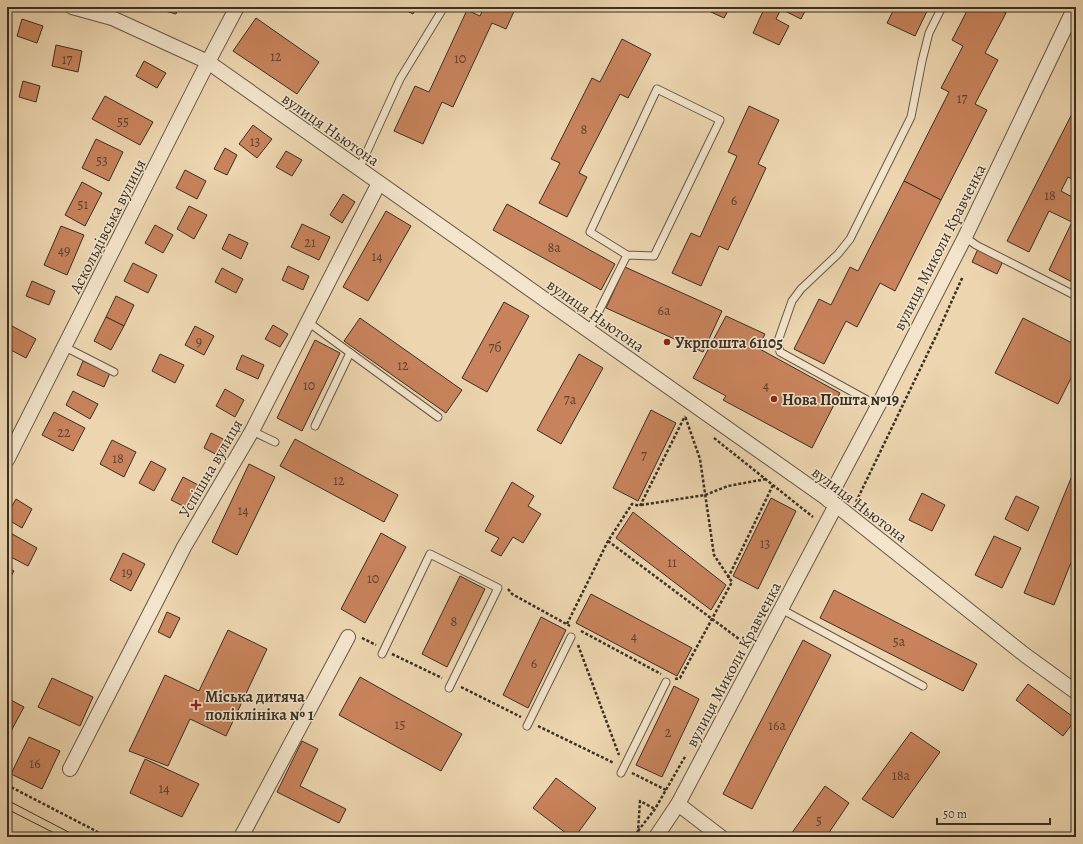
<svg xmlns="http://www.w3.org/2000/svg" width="1083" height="844" font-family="Alegreya,serif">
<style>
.building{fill:#c8835c;stroke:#392f25}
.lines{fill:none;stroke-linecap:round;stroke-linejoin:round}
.lane-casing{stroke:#665848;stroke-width:9}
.street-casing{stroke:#665848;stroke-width:16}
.path{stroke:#392f25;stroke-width:2.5;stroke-dasharray:3 2;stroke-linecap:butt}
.lane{stroke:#f3e4cb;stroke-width:7}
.street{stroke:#f3e4cb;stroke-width:14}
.tram{stroke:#392f25;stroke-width:1}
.poi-dot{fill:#8f2418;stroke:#f3e4cb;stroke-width:1.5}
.labels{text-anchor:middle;stroke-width:3;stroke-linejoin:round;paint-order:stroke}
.number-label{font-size:14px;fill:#5d4433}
.street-label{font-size:16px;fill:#392f25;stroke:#f3e4cb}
.poi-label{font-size:16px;font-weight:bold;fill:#392f25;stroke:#f3e4cb;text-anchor:start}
</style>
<rect width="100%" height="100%" fill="#ecd5af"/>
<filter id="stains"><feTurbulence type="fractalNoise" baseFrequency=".005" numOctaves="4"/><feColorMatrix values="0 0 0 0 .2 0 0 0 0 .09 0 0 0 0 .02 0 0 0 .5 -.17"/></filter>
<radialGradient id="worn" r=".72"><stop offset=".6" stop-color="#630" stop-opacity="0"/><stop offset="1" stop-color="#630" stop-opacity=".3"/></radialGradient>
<!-- building -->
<g class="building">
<path d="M 151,7 L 178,7 L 176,14 Z"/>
<path d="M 399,7 L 417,7 L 413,14 Z"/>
<path d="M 484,7 L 516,7 L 506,29 L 492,23 L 453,107 L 442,102 L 423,144 L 394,131 L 415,86 L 429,92 L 467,10 L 480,16 Z"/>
<path d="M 700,7 L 730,7 L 724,18 Z"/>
<path d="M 765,7 L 807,7 L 801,19 L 781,9 L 776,19 L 789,26 L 779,45 L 753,33 Z"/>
<path d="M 895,7 L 929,7 L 915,36 L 887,23 Z"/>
<path d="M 969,7 L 995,7 L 1006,13 L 985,53 L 998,60 L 975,104 L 987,110 L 941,200 L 904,181 L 949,92 L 941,88 L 963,46 L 952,40 Z"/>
<path d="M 256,18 L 319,62 L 297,94 L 233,51 Z"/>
<path d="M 22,19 L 43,26 L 37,43 L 17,36 Z"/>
<path d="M 622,39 L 651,54 L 628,98 L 620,94 L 579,173 L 587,177 L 567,217 L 539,203 L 560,163 L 551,159 L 592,78 L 600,82 Z"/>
<path d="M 56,45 L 82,51 L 78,72 L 52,66 Z"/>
<path d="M 144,61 L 166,73 L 157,88 L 136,76 Z"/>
<path d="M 23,81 L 40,86 L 36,102 L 19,97 Z"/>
<path d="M 105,96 L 153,122 L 140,145 L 92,119 Z"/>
<path d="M 749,106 L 779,120 L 758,164 L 766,168 L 728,250 L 719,246 L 701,286 L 672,273 L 691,233 L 700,237 L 737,156 L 728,152 Z"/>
<path d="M 1076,106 L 1076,181 L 1068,177 L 1061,191 L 1076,199 L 1076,284 L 1049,270 L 1072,222 L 1049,211 L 1029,252 L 1007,241 Z"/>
<path d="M 253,125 L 272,139 L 257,158 L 239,144 Z"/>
<path d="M 96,139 L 123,152 L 109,181 L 82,168 Z"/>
<path d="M 225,148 L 237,155 L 227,175 L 214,169 Z"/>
<path d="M 286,151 L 302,160 L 292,176 L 276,167 Z"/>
<path d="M 185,170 L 206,181 L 197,199 L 176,188 Z"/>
<path d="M 904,181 L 941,200 L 895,291 L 880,283 L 857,327 L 846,321 L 824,364 L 794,349 L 819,299 L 831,305 L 850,267 L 858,271 Z"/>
<path d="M 82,182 L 102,193 L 85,226 L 65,215 Z"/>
<path d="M 343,194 L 355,202 L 342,223 L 330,215 Z"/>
<path d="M 507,204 L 615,264 L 601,290 L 493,230 Z"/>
<path d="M 189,206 L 207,215 L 194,239 L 177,229 Z"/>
<path d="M 386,211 L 411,226 L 368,301 L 343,287 Z"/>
<path d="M 302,224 L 330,237 L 319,260 L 291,247 Z"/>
<path d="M 155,225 L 173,235 L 163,253 L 145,243 Z"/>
<path d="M 61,226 L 84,235 L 67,275 L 44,265 Z"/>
<path d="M 229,234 L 248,243 L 241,259 L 222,249 Z"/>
<path d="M 978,249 L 1003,261 L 997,274 L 972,262 Z"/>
<path d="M 133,263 L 157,275 L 148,293 L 124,281 Z"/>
<path d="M 288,266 L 309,276 L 303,290 L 282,280 Z"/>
<path d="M 625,267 L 722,311 L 703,352 L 606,308 Z"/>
<path d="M 222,268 L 243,279 L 236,293 L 215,282 Z"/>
<path d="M 32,281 L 55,291 L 49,305 L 26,296 Z"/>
<path d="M 116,296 L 134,305 L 124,326 L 106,317 Z"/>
<path d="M 504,302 L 529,316 L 487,392 L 462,378 Z"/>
<path d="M 726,316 L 765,334 L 758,348 L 840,393 L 812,448 L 723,400 L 726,396 L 693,378 Z"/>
<path d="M 106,317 L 124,326 L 111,350 L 94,341 Z"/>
<path d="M 360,318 L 462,390 L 446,413 L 344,341 Z"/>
<path d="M 1023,318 L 1076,345 L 1076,368 L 1058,404 L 995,373 Z"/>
<path d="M 273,325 L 288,334 L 280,347 L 265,339 Z"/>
<path d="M 12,326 L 36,339 L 26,358 L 7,348 L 7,336 Z"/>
<path d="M 195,326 L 214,336 L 204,355 L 185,345 Z"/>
<path d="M 315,340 L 340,353 L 302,431 L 277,418 Z"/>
<path d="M 160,354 L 184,365 L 175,383 L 152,371 Z"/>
<path d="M 579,354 L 603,368 L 561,444 L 537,430 Z"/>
<path d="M 242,355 L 264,365 L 258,379 L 236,369 Z"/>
<path d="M 83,361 L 110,373 L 104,387 L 77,375 Z"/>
<path d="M 225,389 L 244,400 L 235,417 L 216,406 Z"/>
<path d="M 73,391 L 98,404 L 90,419 L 66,405 Z"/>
<path d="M 651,410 L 676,423 L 638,501 L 613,488 Z"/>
<path d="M 54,412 L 85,428 L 73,451 L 42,435 Z"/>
<path d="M 211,433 L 231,443 L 223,458 L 204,448 Z"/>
<path d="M 295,439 L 398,495 L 384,522 L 280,466 Z"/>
<path d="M 112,440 L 136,452 L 124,477 L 100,464 Z"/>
<path d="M 151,461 L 166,469 L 154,491 L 139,483 Z"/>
<path d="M 249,464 L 275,477 L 237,555 L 212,542 Z"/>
<path d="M 1076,466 L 1076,550 L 1054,605 L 1024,593 Z"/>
<path d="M 183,477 L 202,487 L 191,510 L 171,500 Z"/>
<path d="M 512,482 L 534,496 L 528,506 L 541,514 L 523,543 L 513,537 L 501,556 L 491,551 L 499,538 L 485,531 Z"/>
<path d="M 922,493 L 945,505 L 932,531 L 909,520 Z"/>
<path d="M 1016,496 L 1039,507 L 1028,531 L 1005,519 Z"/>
<path d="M 771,498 L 796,511 L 758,589 L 733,576 Z"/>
<path d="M 16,499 L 32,509 L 22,528 L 7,519 L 7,515 Z"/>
<path d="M 633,512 L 726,585 L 711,610 L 616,538 Z"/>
<path d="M 7,531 L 37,548 L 28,566 L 7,555 Z"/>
<path d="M 381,533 L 406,547 L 365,623 L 341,609 Z"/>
<path d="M 994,536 L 1021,548 L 1002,588 L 975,575 Z"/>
<path d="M 123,553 L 145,564 L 131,591 L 110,580 Z"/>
<path d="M 7,567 L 14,571 L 7,583 Z"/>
<path d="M 460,576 L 485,589 L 447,667 L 422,654 Z"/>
<path d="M 834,590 L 977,664 L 963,691 L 820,618 Z"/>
<path d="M 591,594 L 692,648 L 677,676 L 576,623 Z"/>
<path d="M 167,612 L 180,618 L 170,638 L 158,632 Z"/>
<path d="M 541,617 L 566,630 L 528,708 L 503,695 Z"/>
<path d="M 228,630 L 267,649 L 226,736 L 190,719 L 168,766 L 129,751 L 165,675 L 199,691 Z"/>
<path d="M 803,640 L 831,655 L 752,809 L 723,794 Z"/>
<path d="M 360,677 L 462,734 L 441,771 L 339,715 Z"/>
<path d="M 52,678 L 93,697 L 80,726 L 38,707 Z"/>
<path d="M 1028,684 L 1076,719 L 1063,736 L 1016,700 Z"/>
<path d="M 674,686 L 699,699 L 662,777 L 636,765 Z"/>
<path d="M 7,698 L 24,707 L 10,733 L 7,731 Z"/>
<path d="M 911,732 L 940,752 L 893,818 L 862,799 Z"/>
<path d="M 29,737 L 60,751 L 42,789 L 11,774 Z"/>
<path d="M 302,741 L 318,749 L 300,786 L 346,809 L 339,823 L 277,792 Z"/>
<path d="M 145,759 L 199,784 L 182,817 L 130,793 Z"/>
<path d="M 556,778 L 596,808 L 575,837 L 571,837 L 533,808 Z"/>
<path d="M 825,786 L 849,803 L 826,837 L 789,837 Z"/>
<path d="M 533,833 L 539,837 L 530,837 Z"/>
</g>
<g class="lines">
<defs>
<g id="lane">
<path d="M 359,169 L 400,79 L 444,7"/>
<path d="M 965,237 L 976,245 L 1076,296"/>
<path d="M 308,322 L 438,417"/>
<path d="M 589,331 L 627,255 L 654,256 L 720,120 L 657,89 L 590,232 L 627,255"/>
<path d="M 65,347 L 114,372"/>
<path d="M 878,406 L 780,352 L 778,341 L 792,301 L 801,289 L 838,254 L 850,239 L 911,117 L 922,61 L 929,33 L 942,7"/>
<path d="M 315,426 L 350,353"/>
<path d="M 252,431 L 275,442"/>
<path d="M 781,609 L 923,686"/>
<path d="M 382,654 L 430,554 L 498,588 L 449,688"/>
<path d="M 527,726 L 571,637"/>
<path d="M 621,773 L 666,682"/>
</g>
<g id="street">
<path d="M 72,7 L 112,18 L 208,62 L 836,505 L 1025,655 L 1076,692"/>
<path d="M 7,460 L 208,62 L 237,7"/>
<path d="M 828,500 L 878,406 L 965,237 L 1075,7"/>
<path d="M 70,769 L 184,547 L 252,431 L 379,183"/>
<path d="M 678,804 L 721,837"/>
<path d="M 241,837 L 348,637"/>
<path d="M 656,837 L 678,804 L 836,505"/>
</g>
</defs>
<!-- lane casing -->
<use href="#lane" class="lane-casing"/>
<!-- street casing -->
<use href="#street" class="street-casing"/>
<!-- path -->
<g class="path">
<path d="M 714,438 L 813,517"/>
<path d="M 856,502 L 937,334 L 963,276"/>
<path d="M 641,505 L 705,495 L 728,486 L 766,479"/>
<path d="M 608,541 L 747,645"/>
<path d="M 728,578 L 773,485"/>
<path d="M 508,589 L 512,594 L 570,626"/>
<path d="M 567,624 L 608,541 L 632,504 L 640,506 L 685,416"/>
<path d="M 581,631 L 661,674"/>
<path d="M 362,638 L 376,645"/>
<path d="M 578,645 L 619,755"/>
<path d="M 392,654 L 442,678"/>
<path d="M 675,679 L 680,678 L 732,582 L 714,555 L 700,459 L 685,416"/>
<path d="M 461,687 L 521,717"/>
<path d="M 538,726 L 614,763"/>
<path d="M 632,773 L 666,790"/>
<path d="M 7,785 L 94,830 L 105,837"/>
<path d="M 638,831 L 655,809 L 686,755"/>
<path d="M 634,837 L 638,831 L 640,801 L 655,809"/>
</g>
<!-- lane -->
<use href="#lane" class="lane"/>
<!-- street -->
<use href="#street" class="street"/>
<!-- tram -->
<g class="tram">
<path d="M 7,800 L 78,837"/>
<path d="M 7,809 L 62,837"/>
</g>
</g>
<!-- markers -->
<g class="poi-dot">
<circle cx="667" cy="342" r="4"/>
<circle cx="774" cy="399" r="4"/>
<path d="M194 699h4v4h4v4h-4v4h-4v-4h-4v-4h4z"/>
</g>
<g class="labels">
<!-- number labels -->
<g class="number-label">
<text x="276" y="61">12</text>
<text x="460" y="63">10</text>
<text x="67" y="64">17</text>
<text x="962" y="103">17</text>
<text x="123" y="126">55</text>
<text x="584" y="134">8</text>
<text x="255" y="146">13</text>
<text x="102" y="165">53</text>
<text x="1050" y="200">18</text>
<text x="734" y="205">6</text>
<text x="83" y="209">51</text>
<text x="310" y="247">21</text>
<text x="554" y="252">8а</text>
<text x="64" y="255">49</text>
<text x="377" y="261">14</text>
<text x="664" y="315">6a</text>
<text x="199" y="346">9</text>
<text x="495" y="352">7б</text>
<text x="403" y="370">12</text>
<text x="309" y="390">10</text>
<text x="766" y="390">4</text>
<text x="570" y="404">7а</text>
<text x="64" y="437">22</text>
<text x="644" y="460">7</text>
<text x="118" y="463">18</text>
<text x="339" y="485">12</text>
<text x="243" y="515">14</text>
<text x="765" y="548">13</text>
<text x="672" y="567">11</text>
<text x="127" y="577">19</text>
<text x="373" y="583">10</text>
<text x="454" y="626">8</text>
<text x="634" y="641">4</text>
<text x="899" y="646">5а</text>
<text x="534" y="668">6</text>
<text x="400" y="729">15</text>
<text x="777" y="730">16а</text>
<text x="668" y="737">2</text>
<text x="35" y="768">16</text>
<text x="901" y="780">18а</text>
<text x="164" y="793">14</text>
<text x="819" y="825">5</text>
</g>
<!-- street labels -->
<g class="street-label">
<text transform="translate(331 129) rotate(35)" y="6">вулиця Ньютона</text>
<text transform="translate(107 226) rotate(-63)" y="6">Аскольдівська вулиця</text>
<text transform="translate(939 247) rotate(-63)" y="6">вулиця Миколи Кравченка</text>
<text transform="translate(596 315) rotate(35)" y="6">вулиця Ньютона</text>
<text transform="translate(210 468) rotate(-60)" y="6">Успішна вулиця</text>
<text transform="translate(860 504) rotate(37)" y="6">вулиця Ньютона</text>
<text transform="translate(733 664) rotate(-62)" y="6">вулиця Миколи Кравченка</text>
</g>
<!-- poi labels -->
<g class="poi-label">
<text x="675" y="348">Укрпошта 61105</text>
<text x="782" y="405">Нова Пошта №19</text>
<text x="205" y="702">Міська дитяча<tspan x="205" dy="18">поліклініка № 1</tspan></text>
</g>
</g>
<!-- margin -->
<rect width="1083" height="844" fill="none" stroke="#ecd5af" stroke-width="24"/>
<rect x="8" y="8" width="1067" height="828" fill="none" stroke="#392f25" stroke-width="2"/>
<rect x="12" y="12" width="1059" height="820" fill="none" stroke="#392f25"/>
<!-- scale -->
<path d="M937 818v6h113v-6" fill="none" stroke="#392f25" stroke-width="2"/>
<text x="943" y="818" font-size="12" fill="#392f25" stroke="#f3e4cb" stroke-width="3" paint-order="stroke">50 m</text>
<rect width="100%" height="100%" filter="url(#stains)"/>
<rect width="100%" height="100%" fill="url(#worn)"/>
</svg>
